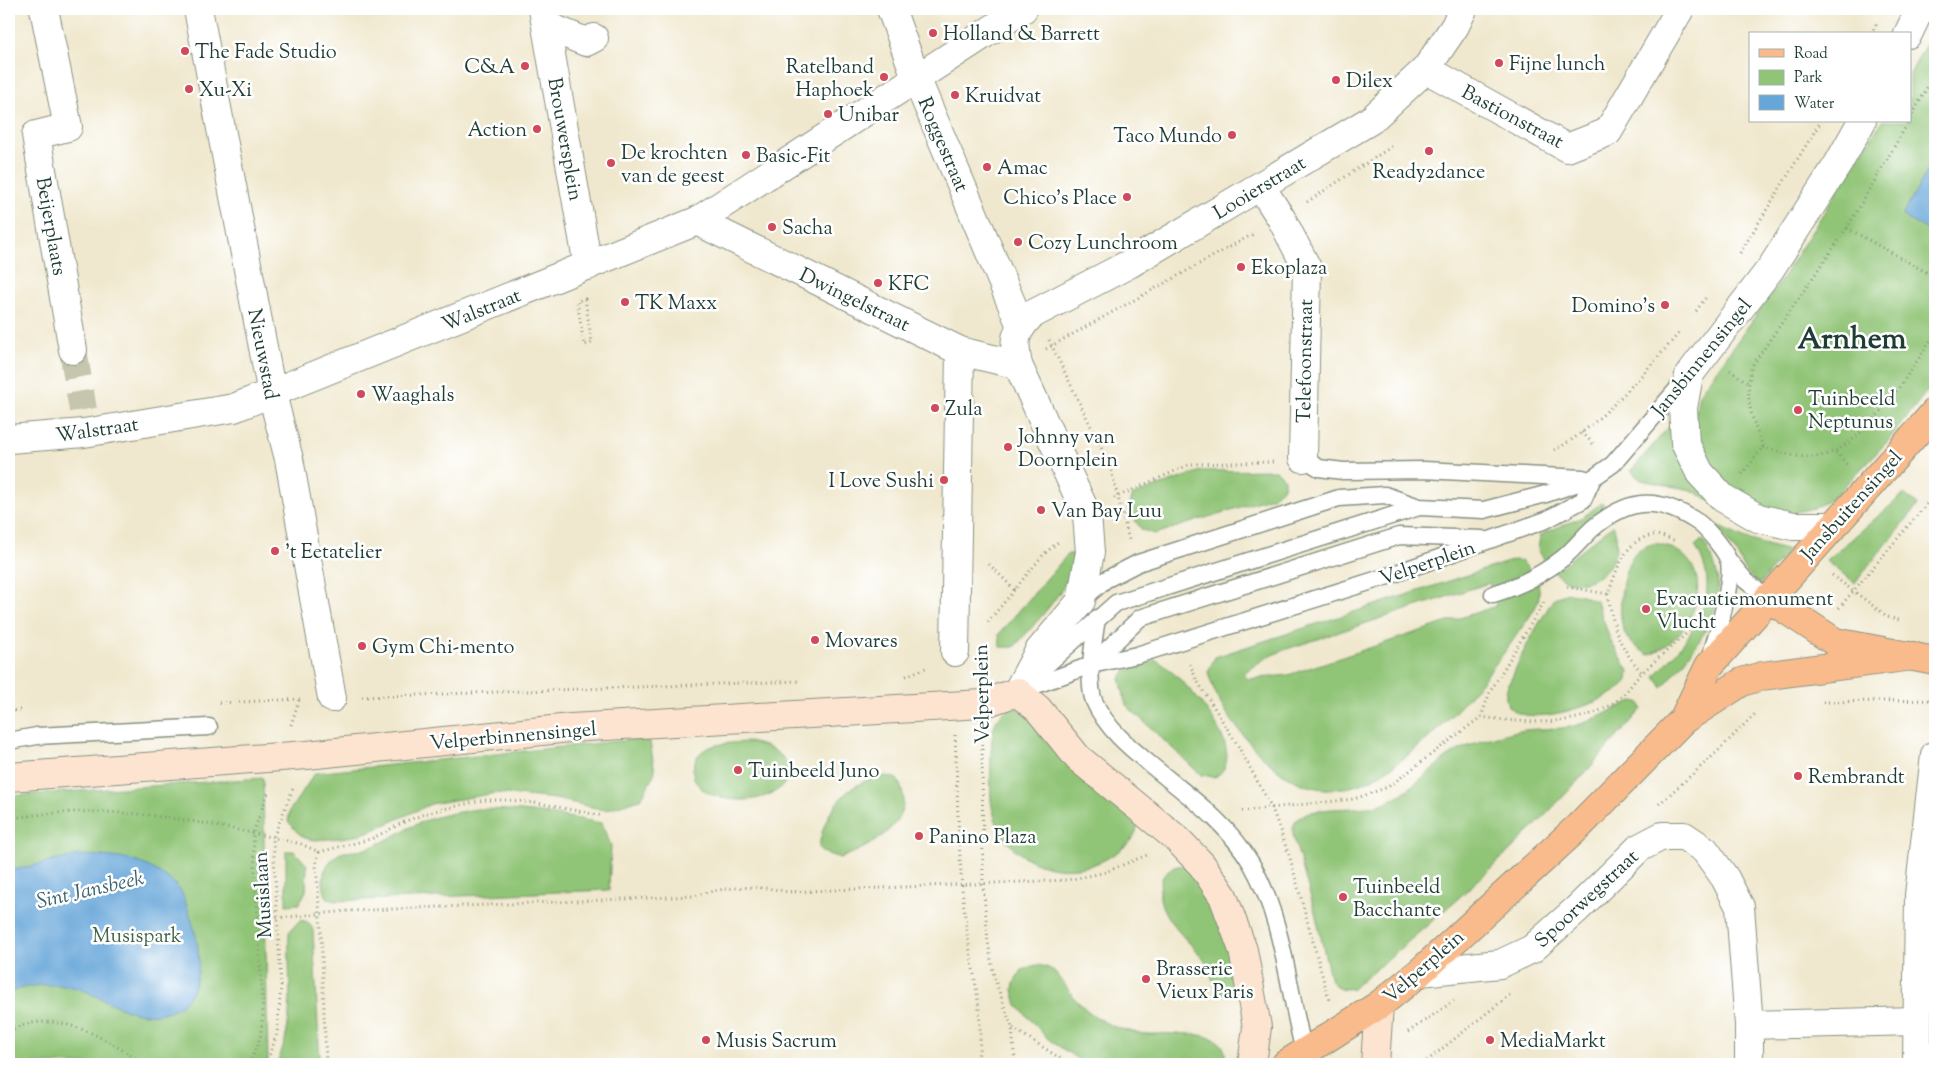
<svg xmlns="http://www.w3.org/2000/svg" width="1944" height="1073" font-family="'Sorts Mill Goudy',serif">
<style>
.green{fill:#90c476;stroke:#588055}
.water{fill:#66a6d9;stroke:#427286}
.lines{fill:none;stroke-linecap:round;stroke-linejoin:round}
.street-tunnel{stroke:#c6c6af;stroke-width:28;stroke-dasharray:28 14;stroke-linecap:butt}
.lane-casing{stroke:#889281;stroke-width:19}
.street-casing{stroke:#889281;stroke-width:30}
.secondary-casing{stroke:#889281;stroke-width:30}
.primary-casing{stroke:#889281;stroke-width:30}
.path{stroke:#889281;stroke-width:3;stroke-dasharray:1 4;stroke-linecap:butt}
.lane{stroke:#fff;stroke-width:16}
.street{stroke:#fff;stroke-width:28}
.secondary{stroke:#fde4d1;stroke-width:28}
.primary{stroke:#fabb8c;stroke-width:28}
.poi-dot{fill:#d1495b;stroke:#fff;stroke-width:2}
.labels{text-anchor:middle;stroke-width:5;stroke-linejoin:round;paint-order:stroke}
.poi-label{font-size:20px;fill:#1f3d34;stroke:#fff;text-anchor:start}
.street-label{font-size:20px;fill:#1f3d34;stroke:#fff}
.park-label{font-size:20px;fill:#416648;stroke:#fff}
.water-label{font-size:21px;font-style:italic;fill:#38626e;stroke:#fff}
.town-label{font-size:30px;font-weight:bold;fill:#1f3d34;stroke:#fff}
</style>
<rect width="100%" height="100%" fill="#fff"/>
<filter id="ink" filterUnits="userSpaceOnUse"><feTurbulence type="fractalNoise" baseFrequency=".02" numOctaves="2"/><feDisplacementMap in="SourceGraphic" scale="10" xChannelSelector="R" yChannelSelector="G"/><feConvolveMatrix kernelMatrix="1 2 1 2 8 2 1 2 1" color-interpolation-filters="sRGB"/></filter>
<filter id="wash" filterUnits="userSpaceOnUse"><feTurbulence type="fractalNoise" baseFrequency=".0096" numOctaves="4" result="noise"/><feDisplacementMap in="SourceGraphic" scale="20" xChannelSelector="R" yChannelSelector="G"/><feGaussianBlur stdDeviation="1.12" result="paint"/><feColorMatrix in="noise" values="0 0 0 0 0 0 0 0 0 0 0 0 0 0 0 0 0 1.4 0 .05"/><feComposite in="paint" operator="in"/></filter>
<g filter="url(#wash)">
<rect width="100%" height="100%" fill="#f0e8ce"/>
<!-- green -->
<g class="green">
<path d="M 1935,27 L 1935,381 L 1887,442 L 1832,499 L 1814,508 L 1787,514 L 1737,497 L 1699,454 L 1694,421 L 1699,394 L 1775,289 L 1882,121 L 1910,121 L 1910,74 Z"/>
<path d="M 1672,423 L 1713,502 L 1691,490 L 1641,480 L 1631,471 Z"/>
<path d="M 1276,470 L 1284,478 L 1284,487 L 1272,497 L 1155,534 L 1142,530 L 1128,510 L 1133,495 L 1201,471 Z"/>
<path d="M 1904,494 L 1918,505 L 1855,583 L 1826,561 Z"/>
<path d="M 1602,503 L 1607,508 L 1546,562 L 1538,550 L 1540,537 L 1544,533 L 1581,518 Z"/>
<path d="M 1613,525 C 1630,566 1582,601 1554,572 Z"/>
<path d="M 1715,525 L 1746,539 L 1788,551 L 1759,585 L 1747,573 L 1735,551 Z"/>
<path d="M 1702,540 C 1742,597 1699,645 1662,688 L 1655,676 C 1689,639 1727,597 1695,546 Z"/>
<path d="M 1655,543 C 1724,555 1700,637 1648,655 C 1640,649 1630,644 1625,634 C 1616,615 1621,566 1637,551 C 1642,547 1649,545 1655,543 Z"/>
<path d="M 1068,554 L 1075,554 L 1078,560 C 1063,594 1039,620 1014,647 L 1000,647 L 999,634 Z"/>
<path d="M 1514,560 L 1521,561 L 1531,571 L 1491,588 L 1489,583 L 1284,650 L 1264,659 L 1245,672 L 1246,678 L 1250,679 L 1288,675 L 1496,606 L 1495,600 L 1538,582 C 1539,588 1540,594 1538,601 C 1534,613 1523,625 1516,636 C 1478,690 1431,746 1372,779 C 1361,785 1346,789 1333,789 C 1301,791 1274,770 1255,749 C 1235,727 1215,700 1208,672 L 1215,657 Z"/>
<path d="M 1568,593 L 1582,595 L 1597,602 L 1611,642 L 1629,671 L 1628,680 C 1616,703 1501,740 1506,693 C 1506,687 1511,680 1513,675 C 1524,648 1539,623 1554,598 Z"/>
<path d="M 1156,660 C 1179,672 1256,754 1215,777 L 1201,775 L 1126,705 L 1120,678 L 1127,670 Z"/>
<path d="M 1633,701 L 1639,702 L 1642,709 C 1614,740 1587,772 1558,802 C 1495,869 1424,929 1353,988 C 1343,990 1338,989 1331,981 L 1315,912 L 1293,835 C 1293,828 1293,822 1299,818 C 1317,804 1358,812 1381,804 C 1414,793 1434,760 1466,747 C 1481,740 1508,732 1525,730 C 1541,728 1557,730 1574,726 C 1595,721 1613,708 1633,701 Z"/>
<path d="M 1018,708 L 1137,822 C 1139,839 1121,850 1108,858 C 1073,878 1022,870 1001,832 C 996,823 992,810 991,800 C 990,785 990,736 995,724 C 1000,713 1006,709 1018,708 Z"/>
<path d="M 647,738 L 650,742 L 655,772 L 644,794 L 640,799 L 605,810 L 556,799 L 496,793 L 431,804 L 378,828 L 360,835 L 341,838 L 314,840 L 305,838 L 297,832 L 288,821 L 290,810 L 315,773 Z"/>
<path d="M 748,742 C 766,745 781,751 790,767 C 790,816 673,808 696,759 C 704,742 733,743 748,742 Z"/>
<path d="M 888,776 L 897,779 C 921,819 872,847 840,858 L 822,852 L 819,847 C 824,810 849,778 888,776 Z"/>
<path d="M 263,778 L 268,1064 L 9,1064 L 9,796 Z"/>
<path d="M 477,809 C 520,809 559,815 601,823 L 611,845 L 609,890 L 336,901 C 328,900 325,897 324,889 C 321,876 325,864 336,856 C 342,850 354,852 362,850 C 384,844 403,829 424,821 C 441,815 459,812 477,809 Z"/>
<path d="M 286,851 L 294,851 L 307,865 L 306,891 L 299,904 L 286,905 Z"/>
<path d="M 1186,865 L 1213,893 L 1238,981 L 1234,992 L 1230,996 C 1213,993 1212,972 1204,960 C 1188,938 1152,914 1161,883 C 1164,869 1173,866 1186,865 Z"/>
<path d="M 300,920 L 308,922 L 313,929 L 320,1064 L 276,1064 C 297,1025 287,975 289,932 Z"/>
<path d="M 1036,965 C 1059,966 1063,986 1077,1001 C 1090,1014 1107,1026 1125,1030 C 1133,1032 1140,1034 1148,1034 C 1169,1035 1235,1025 1224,1064 L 1085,1064 L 1048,1039 L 1017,1005 L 1013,990 L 1014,983 L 1022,970 Z"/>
</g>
<!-- water -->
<g class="water">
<path d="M 1935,158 L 1935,234 L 1902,216 Z"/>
<path d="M 79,855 C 100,856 124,856 143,864 C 155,869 169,878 178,887 C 182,891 184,899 186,904 C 198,935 209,978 182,1004 C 179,1008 173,1009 169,1011 C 136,1024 106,997 76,988 C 57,983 25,984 9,993 L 9,871 Z"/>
</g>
</g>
<g filter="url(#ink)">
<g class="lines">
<!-- street-tunnel -->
<path class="street-tunnel" d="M 73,350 L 83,410"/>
<defs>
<g id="lane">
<path d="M 1303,458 L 1319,468 L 1343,471 L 1424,470 L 1583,478"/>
<path d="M 1729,561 L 1746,581 L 1768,598"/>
<path d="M 1493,594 C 1517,587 1543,574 1563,558 C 1574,549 1583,537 1593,528 C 1630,497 1659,496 1699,523 C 1707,529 1727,553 1729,562 C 1733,585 1716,635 1710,659"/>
<path d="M 1082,600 L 1105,580 L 1138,563 L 1339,498 L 1385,495 L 1419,507 L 1484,510 L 1546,494 L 1593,478"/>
<path d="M 1097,618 C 1094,640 1086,680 1094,701 C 1106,728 1129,747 1151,765 C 1187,795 1227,822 1251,863 C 1285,922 1288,994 1306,1059"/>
<path d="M 1091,665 L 1140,618 L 1399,536 L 1482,539"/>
<path d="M 1032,678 L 1116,603 L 1419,507"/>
<path d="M 1017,692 L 1091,665 L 1137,655 L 1388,576 L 1546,520 L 1583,500 L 1593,478 L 1613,464 L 1685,380"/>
<path d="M 9,741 L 37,736 L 209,727"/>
</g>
<g id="street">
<path d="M 44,9 L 68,127 L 36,135 L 73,350"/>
<path d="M 198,9 L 272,394 L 289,459 L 332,698"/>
<path d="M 543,9 L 588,266"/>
<path d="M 891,9 L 917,80 L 1021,326"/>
<path d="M 547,26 L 586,42 L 594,38"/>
<path d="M 1908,34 L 1920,9"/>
<path d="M 1426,69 L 1567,148 L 1608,132 L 1680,9"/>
<path d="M 1261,187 L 1281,218 L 1307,268 L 1303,458"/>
<path d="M 697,221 L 960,351 L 1018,365"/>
<path d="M 9,439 L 84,433 L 234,408 L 697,221 L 1023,9"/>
<path d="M 1832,526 L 1793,526 L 1758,518 L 1723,498 L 1700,473 L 1685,443 L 1683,408 L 1689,375 L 1771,268 L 1838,164 L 1862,121"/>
<path d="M 955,652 L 960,351"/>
<path d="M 1017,692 L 1039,651 L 1081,601 L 1090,552 L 1087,515 L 1018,365 C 1013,339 1014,334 1031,315 L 1129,264 L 1371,120 L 1426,69 L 1455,26 L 1463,9"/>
<path d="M 1420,972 L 1500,964 L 1532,949 L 1577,909 L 1639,848 L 1662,836 L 1684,836 L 1705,850 L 1725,878 L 1740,907 L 1749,1025 L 1749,1064"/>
<path d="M 1749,1025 L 1917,1021"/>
<path d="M 1917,1064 L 1919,895 L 1935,755"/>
</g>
<g id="secondary">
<path d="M 9,777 L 307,755 L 571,728 L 982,704 L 1017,692 L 1038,709 L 1078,758 L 1177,839 L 1202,865 L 1223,896 L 1243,950 L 1257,1027 L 1252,1064"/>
<path d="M 1375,1064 L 1379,1005"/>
</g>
<g id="primary">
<path d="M 1768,598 L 1835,642 L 1935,661"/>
<path d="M 1683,720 L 1742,682 L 1762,676 L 1913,656"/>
<path d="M 1286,1064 L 1379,1005 L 1420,972 L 1578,827 L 1683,720 L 1709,666 L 1935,412"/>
</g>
</defs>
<!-- lane casing -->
<use href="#lane" class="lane-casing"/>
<!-- street casing -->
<use href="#street" class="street-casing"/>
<!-- secondary casing -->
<use href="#secondary" class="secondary-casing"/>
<!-- primary casing -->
<use href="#primary" class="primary-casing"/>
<!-- path -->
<g class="path">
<path d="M 1871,34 L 1878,21"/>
<path d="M 1910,119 L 1935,73"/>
<path d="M 1307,202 L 1394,145"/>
<path d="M 1847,228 L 1935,277"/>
<path d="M 1740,253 L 1821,121"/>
<path d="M 585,299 L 592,343 L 584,345 L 577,301 Z"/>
<path d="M 1696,311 L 1707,296"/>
<path d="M 1049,340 L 1110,466 L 1129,540"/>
<path d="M 1046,349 L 1255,233"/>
<path d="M 1730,370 L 1748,383"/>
<path d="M 1582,432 L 1595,446"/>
<path d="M 1763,447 C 1751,416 1744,398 1752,366 L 1847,228 L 1909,121"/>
<path d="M 1763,447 C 1779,451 1794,458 1811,457 C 1862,456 1908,373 1935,334"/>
<path d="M 1554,450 C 1599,428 1647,369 1680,332"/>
<path d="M 1836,452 L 1847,465"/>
<path d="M 1742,474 L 1763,447"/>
<path d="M 1114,498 L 1191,464 L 1273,462"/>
<path d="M 989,564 L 1015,590"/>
<path d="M 1832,575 L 1888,617 L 1899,620"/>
<path d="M 1567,587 L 1608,594 C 1617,570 1624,540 1653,535 C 1659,534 1669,539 1676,541"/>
<path d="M 1608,594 C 1614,631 1618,644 1642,673"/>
<path d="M 1839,608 L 1935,494"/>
<path d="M 988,622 L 1043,555 L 1058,542"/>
<path d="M 1190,664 L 1196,679 L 1237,744 L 1272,808 L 1290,858 L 1329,1000"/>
<path d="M 906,676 L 928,667"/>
<path d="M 362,697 L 800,681"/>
<path d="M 1823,702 L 1935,700"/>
<path d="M 219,703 L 300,699"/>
<path d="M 9,711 L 21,710"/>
<path d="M 1481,717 C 1524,723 1577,728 1615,702 C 1625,695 1632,683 1641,674 C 1655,660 1672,647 1687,633 L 1690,627"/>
<path d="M 291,725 L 299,700"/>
<path d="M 982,734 L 983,883 L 988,942 L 994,977 L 1012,1028 L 1015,1064"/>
<path d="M 955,735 C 958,801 958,868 967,932 C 973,976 986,1020 977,1064"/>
<path d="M 1659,804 L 1716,753 L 1756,713"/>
<path d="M 1242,811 L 1354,799 L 1388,787 L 1481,717 L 1490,692 L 1544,602"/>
<path d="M 9,819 C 109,800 204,822 301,844 L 319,852 L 371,839 L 406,821 L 430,812 L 484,800 L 510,800 L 543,804 L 603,816"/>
<path d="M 319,852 L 316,865 L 321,930 L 326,1064"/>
<path d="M 257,920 L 348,911 L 694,896 C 722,887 759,884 787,892 L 1067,880 L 1103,873 L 1147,855"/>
<path d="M 1013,1028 L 1069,1064"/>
<path d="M 9,1031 C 56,1006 105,1038 144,1064"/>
<path d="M 1408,1032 L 1454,1001"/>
<path d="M 249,1064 L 260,1039 L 263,1014 L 253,833 L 269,790"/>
<path d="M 266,1064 L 277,1034 L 281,986 L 273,838 L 294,786"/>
<path d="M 1423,1064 L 1512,993"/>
</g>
<!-- lane -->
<use href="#lane" class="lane"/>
<!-- street -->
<use href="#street" class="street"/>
<!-- secondary -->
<use href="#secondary" class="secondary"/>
<!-- primary -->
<use href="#primary" class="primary"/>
</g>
</g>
<!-- markers -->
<g class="poi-dot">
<circle cx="933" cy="33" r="5"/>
<circle cx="185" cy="51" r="5"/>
<circle cx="1499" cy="63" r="5"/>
<circle cx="525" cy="66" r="5"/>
<circle cx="884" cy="77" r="5"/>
<circle cx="1336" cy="80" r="5"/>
<circle cx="189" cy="89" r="5"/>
<circle cx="955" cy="95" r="5"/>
<circle cx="828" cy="114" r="5"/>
<circle cx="537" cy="129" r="5"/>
<circle cx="1232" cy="135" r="5"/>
<circle cx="1429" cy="151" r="5"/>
<circle cx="746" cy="155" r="5"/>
<circle cx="611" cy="163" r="5"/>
<circle cx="987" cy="167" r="5"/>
<circle cx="1127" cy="197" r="5"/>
<circle cx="772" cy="227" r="5"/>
<circle cx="1018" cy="242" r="5"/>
<circle cx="1241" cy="267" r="5"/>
<circle cx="878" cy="283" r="5"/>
<circle cx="625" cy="302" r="5"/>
<circle cx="1665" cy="305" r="5"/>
<circle cx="361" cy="394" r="5"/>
<circle cx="935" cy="408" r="5"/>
<circle cx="1798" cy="410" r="5"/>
<circle cx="1008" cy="447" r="5"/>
<circle cx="944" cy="480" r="5"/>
<circle cx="1041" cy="510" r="5"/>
<circle cx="275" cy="551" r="5"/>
<circle cx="1646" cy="609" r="5"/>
<circle cx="815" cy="640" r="5"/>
<circle cx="362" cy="646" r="5"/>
<circle cx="738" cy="770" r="5"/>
<circle cx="1798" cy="776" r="5"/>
<circle cx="919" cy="836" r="5"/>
<circle cx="1343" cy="897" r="5"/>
<circle cx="1146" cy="979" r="5"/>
<circle cx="706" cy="1040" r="5"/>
<circle cx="1490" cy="1040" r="5"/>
</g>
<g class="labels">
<!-- poi labels -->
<g class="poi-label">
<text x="943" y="40">Holland &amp; Barrett</text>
<text x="195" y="58">The Fade Studio</text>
<text x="1509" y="70">Fijne lunch</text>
<text x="515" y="73" text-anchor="end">C&amp;A</text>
<text x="874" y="73" text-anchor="end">Ratelband<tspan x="874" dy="23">Haphoek</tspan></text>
<text x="1346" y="87">Dilex</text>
<text x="199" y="96">Xu-Xi</text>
<text x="965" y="102">Kruidvat</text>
<text x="838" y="121">Unibar</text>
<text x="527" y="136" text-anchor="end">Action</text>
<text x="1222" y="142" text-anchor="end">Taco Mundo</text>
<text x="621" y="159">De krochten<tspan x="621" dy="23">van de geest</tspan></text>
<text x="756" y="162">Basic-Fit</text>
<text x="997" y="174">Amac</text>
<text x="1429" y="178" text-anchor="middle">Ready2dance</text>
<text x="1117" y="204" text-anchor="end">Chico's Place</text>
<text x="782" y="234">Sacha</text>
<text x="1028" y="249">Cozy Lunchroom</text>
<text x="1251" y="274">Ekoplaza</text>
<text x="888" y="290">KFC</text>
<text x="635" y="309">TK Maxx</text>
<text x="1655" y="312" text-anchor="end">Domino's</text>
<text x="371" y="401">Waaghals</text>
<text x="1808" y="405">Tuinbeeld<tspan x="1808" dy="23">Neptunus</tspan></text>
<text x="945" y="415">Zula</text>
<text x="1018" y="443">Johnny van<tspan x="1018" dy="23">Doornplein</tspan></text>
<text x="934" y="487" text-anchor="end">I Love Sushi</text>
<text x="1051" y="517">Van Bay Luu</text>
<text x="285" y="558">'t Eetatelier</text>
<text x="1656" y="605">Evacuatiemonument<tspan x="1656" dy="23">Vlucht</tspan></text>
<text x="825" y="647">Movares</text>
<text x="372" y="653">Gym Chi-mento</text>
<text x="748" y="777">Tuinbeeld Juno</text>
<text x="1808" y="783">Rembrandt</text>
<text x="929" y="843">Panino Plaza</text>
<text x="1353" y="893">Tuinbeeld<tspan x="1353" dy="23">Bacchante</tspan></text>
<text x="1156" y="975">Brasserie<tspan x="1156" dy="23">Vieux Paris</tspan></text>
<text x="716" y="1047">Musis Sacrum</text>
<text x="1500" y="1047">MediaMarkt</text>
</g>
<!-- street labels -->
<g class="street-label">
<text transform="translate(1513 116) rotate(28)" y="7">Bastionstraat</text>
<text transform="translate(566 139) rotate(80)" y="7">Brouwersplein</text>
<text transform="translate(944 144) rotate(67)" y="7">Roggestraat</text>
<text transform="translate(1259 187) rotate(-31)" y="7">Looierstraat</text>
<text transform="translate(52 226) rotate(80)" y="7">Beijerplaats</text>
<text transform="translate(855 299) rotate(26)" y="7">Dwingelstraat</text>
<text transform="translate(481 309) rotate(-22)" y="7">Walstraat</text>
<text transform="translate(264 354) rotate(79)" y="7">Nieuwstad</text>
<text transform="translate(1701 357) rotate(-51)" y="7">Jansbinnensingel</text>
<text transform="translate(1304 361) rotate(-89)" y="7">Telefoonstraat</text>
<text transform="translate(97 429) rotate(-8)" y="7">Walstraat</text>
<text transform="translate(1851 505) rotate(-48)" y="7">Jansbuitensingel</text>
<text transform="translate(1427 562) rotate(-19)" y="7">Velperplein</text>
<text transform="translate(981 694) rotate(-91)" y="7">Velperplein</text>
<text transform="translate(513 735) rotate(-5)" y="7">Velperbinnensingel</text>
<text transform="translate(262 895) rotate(-93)" y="7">Musislaan</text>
<text transform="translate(1586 898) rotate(-43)" y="7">Spoorwegstraat</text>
<text transform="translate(1423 966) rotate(-41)" y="7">Velperplein</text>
</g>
<!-- park labels -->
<g class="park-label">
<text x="137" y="942">Musispark</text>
</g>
<!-- water labels -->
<g class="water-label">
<text transform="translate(90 889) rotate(-13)" y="7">Sint Jansbeek</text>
</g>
<!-- town labels -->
<g class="town-label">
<text x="1852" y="348">Arnhem</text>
</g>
</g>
<!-- margin -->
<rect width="1944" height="1073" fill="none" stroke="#fff" stroke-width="30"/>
<!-- legend -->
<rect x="1749" y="32" width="162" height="90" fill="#ffffff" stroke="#a5b1ae"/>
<rect x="1759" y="49" width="25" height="8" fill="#fabb8c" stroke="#a5b1ae"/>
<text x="1794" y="58" font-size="15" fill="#1f3d34">Road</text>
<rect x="1759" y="70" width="25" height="15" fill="#90c476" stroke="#a5b1ae"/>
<text x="1794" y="82" font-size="15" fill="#1f3d34">Park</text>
<rect x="1759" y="95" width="25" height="15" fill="#66a6d9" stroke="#a5b1ae"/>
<text x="1794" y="108" font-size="15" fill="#1f3d34">Water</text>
</svg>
